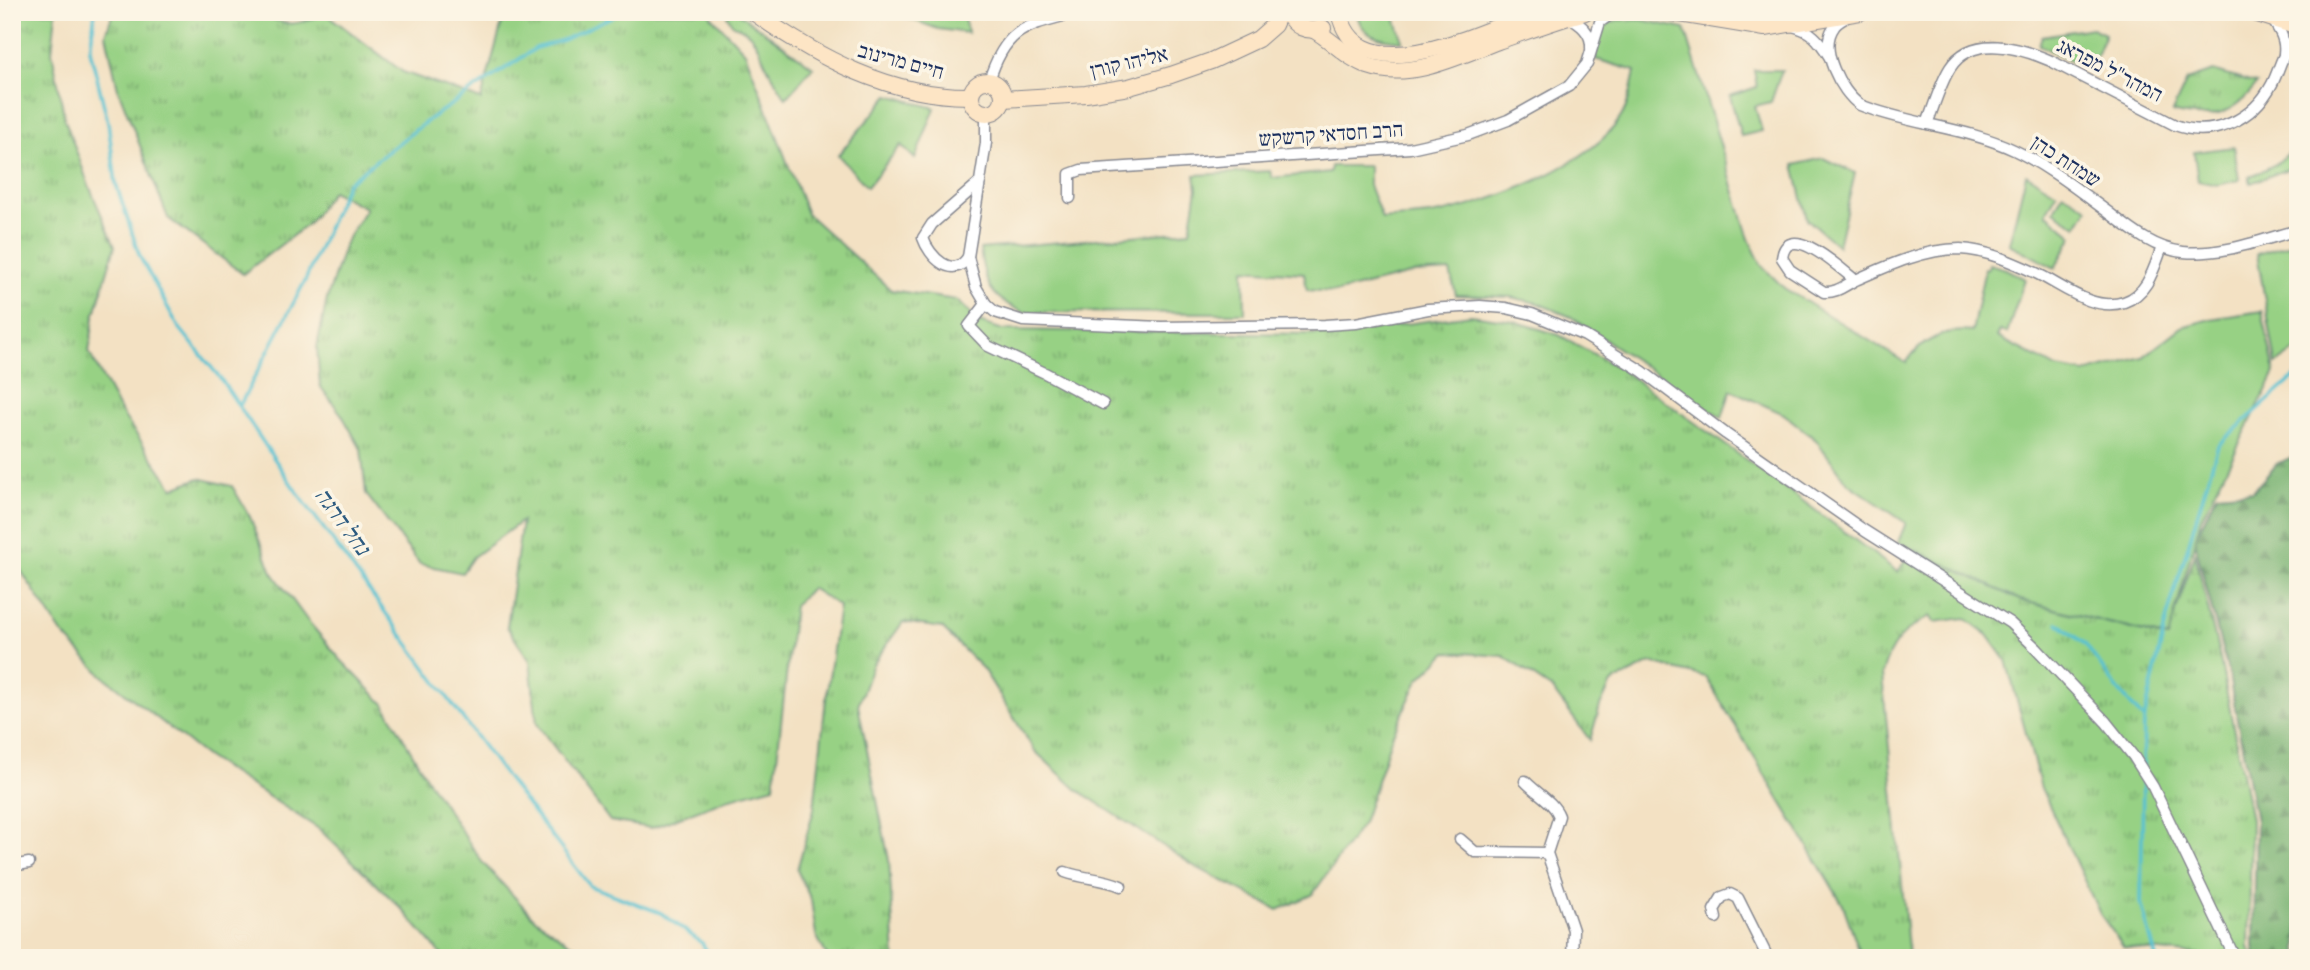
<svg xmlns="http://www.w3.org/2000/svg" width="2310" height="970" font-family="Vollkorn,'Frank Ruhl Libre',serif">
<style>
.grass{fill:url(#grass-tufts);stroke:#598071;stroke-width:2}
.forest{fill:url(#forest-firs);stroke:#4a7168;stroke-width:2}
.green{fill:#97d184;stroke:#598071;stroke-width:2}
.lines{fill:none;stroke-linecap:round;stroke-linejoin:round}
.stream{stroke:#56c1d1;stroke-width:3.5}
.street-casing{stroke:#878890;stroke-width:13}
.secondary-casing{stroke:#878890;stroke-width:18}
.street{stroke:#fff;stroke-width:10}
.secondary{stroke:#fde5c5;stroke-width:16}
.labels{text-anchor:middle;stroke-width:7;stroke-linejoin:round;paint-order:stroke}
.street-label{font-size:21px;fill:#1b2f5e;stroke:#fcf5e5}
.water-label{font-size:23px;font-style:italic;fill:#2d5b80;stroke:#fcf5e5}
</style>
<defs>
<pattern id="grass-tufts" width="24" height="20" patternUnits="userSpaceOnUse" patternTransform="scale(1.75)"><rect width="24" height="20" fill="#97d184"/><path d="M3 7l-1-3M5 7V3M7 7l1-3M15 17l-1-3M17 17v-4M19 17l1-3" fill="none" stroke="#7aaa6f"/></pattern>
<pattern id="forest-firs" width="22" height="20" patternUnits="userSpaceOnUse" patternTransform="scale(1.75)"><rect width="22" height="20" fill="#79b372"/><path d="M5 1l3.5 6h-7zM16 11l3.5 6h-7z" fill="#629261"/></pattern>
</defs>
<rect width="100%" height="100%" fill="#fcf5e5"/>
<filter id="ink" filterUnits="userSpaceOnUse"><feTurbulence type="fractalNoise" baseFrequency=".0143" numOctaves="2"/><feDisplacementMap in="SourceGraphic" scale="14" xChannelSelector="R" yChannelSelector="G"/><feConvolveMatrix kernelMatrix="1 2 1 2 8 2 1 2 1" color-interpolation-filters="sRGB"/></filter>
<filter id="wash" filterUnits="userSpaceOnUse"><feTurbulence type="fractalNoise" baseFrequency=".00686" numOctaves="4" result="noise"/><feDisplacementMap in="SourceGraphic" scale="28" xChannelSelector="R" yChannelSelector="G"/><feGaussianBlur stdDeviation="1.57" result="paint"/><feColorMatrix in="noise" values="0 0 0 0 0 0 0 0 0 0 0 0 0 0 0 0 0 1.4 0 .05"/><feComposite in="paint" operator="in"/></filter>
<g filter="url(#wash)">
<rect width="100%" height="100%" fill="#f3e1c3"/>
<!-- grass -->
<g class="grass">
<path d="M 12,12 L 56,12 L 52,52 L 65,120 L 89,186 L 115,246 L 94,317 L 89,352 L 119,409 L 173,488 L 199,478 L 232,486 L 250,517 L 272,572 L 307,620 L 340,659 L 384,704 L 427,779 L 482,862 L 534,918 L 571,944 L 607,958 L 444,958 L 402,909 L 319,829 L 207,757 L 102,675 L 61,632 L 12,557 Z"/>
<path d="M 113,12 L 262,12 C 286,30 299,24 325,13 L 403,72 L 481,100 L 505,12 L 710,12 L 711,16 L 745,52 L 807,214 L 891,290 L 956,300 L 982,323 L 1003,330 L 1313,334 L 1362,330 L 1471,315 L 1514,321 L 1559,335 L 1616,366 L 1795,495 L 1898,572 L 1912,548 L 2020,600 L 2167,638 L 2195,554 L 2220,658 L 2251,820 L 2249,947 L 2253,958 L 2223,958 L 2124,947 L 2100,914 L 2041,788 L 2006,660 L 1988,635 L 1965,618 L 1934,622 L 1930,616 C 1903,632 1890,643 1882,674 L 1909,958 L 1862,958 L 1843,905 L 1706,677 L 1651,663 L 1611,683 L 1600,706 L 1590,740 L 1552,689 L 1503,656 L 1447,652 L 1418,680 L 1392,736 L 1363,823 L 1312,895 L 1278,910 L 1194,866 L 1076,789 L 1035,751 L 983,669 L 942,628 L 903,622 L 873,664 L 858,705 L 889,860 L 895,958 L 828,958 L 816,935 L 811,900 L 797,870 L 814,809 L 825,707 L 839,606 L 811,588 L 794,606 L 774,786 L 727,799 L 651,828 L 610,821 L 537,724 L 530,661 L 507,627 L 522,521 L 473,557 L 462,573 L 420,564 L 366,494 L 361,449 L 342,415 L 320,386 L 317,347 L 327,299 L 345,243 L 366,208 L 332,191 L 309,223 L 243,274 L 168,218 L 118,89 L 106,34 Z"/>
<path d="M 2213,71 L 2257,84 C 2234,116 2208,122 2172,112 L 2187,80 Z"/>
</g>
<!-- forest -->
<path class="forest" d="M 2298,454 L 2298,958 L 2256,958 L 2254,947 L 2256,821 L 2229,676 L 2194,540 L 2217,494 L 2253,491 L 2277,464 Z"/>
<!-- green -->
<g class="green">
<path d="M 729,12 L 737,12 L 813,67 L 786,98 C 780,88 773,78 768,68 C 758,50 756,31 733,25 L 727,16 Z"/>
<path d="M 891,12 L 962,12 L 968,33 L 938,29 Z"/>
<path d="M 1357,12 L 1393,12 L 1403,41 C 1383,40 1359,36 1357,12 Z"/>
<path d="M 1618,20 L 1642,20 L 1685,29 L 1749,239 L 1762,266 L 1784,288 L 1906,363 C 1920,341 1946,328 1972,332 L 1985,268 L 1988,269 L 1989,264 L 2006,269 L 2025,279 L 2007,333 L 2000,331 L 1997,337 L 2057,368 L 2085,373 L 2143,357 L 2182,327 L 2210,319 L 2262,311 L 2275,373 L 2201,519 L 2168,638 L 2020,600 L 1898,542 L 1906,523 L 1848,483 L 1816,440 L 1784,414 L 1731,390 L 1722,418 L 1571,317 L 1537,303 L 1510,297 L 1456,295 L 1450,271 L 1414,273 L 1338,292 L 1307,290 L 1304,273 L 1244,269 L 1245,313 L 1023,312 C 990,298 984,283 980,249 L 1190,231 L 1197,189 L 1195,175 L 1270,171 L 1272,178 L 1330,172 L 1331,166 L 1369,166 L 1369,185 L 1382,219 C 1400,217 1418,217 1435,214 C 1488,205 1593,164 1621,117 C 1629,104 1632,86 1635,71 L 1595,59 C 1599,37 1594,26 1618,20 Z"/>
<path d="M 2092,28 L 2105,34 L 2090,70 L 2039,45 L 2042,36 Z"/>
<path d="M 1754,70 L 1782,70 L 1771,102 L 1755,106 L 1762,131 L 1741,136 L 1730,96 L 1757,87 Z"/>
<path d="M 889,95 L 935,108 L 915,159 L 901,145 L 867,187 L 838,155 Z"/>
<path d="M 2298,145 L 2298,165 L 2251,183 L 2249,177 L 2276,164 Z"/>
<path d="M 2234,147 L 2239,180 L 2218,185 L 2198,181 L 2194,152 Z"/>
<path d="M 1823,158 L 1855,173 L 1838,246 L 1807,219 L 1794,165 Z"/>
<path d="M 2026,174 L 2057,193 L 2046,213 L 2073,236 L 2055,268 L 2009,244 Z"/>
<path d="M 2063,193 L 2088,208 L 2077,226 L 2054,211 Z"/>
<path d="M 2290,244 L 2298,276 L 2298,349 L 2276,364 L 2257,254 Z"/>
</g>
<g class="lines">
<!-- stream -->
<g class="stream">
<path d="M 95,12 L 90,50 L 108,122 L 116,184 L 140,257 L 178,326 L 220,378 L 294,488 L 500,769 L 590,886 L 661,913 L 702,943 L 711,958"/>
<path d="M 239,407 L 305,281 L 347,183 L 431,118 L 536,48 L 563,40 L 622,12"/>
<path d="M 2058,623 L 2085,644 L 2119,691 L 2144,720 L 2143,766"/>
<path d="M 2144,720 L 2167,617 L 2218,445 L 2298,374"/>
<path d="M 2143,777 L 2141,903 L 2156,958"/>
</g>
</g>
</g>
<g filter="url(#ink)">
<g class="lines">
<defs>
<g id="street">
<path d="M 1568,17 C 1580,24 1592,32 1591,48"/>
<path d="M 1847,17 C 1842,20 1837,22 1834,27 C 1818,49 1841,92 1860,105 C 1910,125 1966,127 2014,150 C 2048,166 2078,190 2108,212 C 2130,229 2154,249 2183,252 C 2221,256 2261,240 2298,230"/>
<path d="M 2272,19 C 2280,31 2286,40 2284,54"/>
<path d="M 1792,26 C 1811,30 1819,40 1829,56"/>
<path d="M 989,81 C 1006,26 1027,26 1078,12"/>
<path d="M 986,114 L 986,143 L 968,257 L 976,287 L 986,304 L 995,312 L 1023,321 L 1161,327 L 1325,325 L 1356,323 L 1428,309 L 1480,306 L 1506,308 L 1532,314 L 1585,336 L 1642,371 L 1726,434 L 1865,531 L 2010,623 L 2036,648 L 2106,722 L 2134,757 L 2153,787 L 2235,958"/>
<path d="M 1927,124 C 1934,106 1940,84 1950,68 C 1972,33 2021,48 2051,61 L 2175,125 C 2213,139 2253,120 2272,84 C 2280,69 2283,48 2298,37"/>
<path d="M 1070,198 L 1070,174 L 1081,170 L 1410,148 L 1468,135 L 1508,120 L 1569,86 L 1587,64 L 1600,22 L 1614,12"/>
<path d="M 968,257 C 953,281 929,256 923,238 L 932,224 L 980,182"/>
<path d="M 1855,280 C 1842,270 1787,218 1782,258 L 1790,270 L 1824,292 C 1838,293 1846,284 1858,279 C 1889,265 1925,249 1960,249 C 1986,250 2012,262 2036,273 C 2063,286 2093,312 2124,302 C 2148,294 2154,268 2162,247"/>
<path d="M 986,304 L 969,326 L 988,346 L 1045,373 L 1103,404"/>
<path d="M 1525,781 C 1536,793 1553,801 1559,816 L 1547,853 L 1573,930 L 1572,958"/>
<path d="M 1460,839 L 1475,852 L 1547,853"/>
<path d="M 12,866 L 29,863"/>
<path d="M 1065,872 C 1084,879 1103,878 1121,886"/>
<path d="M 1716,918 L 1714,910 L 1722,897 L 1730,894 L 1738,898 L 1768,958"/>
</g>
<g id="secondary">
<path d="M 753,12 C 817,57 890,97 971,96"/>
<path d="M 1287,12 C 1294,27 1307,33 1323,28"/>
<path d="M 1339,12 C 1357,97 1485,30 1534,12"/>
<path d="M 1668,12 L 1765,28 L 1860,12"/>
<path d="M 1759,12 L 1772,12"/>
<path d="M 2251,12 L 2298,27"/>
<path d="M 2296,12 L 2298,13"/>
<path d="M 1314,30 C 1333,41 1347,58 1368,66 C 1411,81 1458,56 1498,41 C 1527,31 1556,20 1585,12"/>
<circle cx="987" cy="97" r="16"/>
<path d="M 1003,99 L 1086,94 L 1129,87 L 1171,75 L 1211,61 L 1258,39 L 1274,25 L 1280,12"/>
</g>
</defs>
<!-- street casing -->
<use href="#street" class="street-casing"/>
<!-- secondary casing -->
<use href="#secondary" class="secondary-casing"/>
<!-- street -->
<use href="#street" class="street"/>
<!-- secondary -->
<use href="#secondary" class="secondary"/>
</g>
</g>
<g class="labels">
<!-- street labels -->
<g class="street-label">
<text transform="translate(901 61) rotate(15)" y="7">חיים מרינוב</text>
<text transform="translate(1129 62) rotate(-13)" y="7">אליהו קורן</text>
<text transform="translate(2110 70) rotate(27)" y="7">המהר"ל מפראג</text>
<text transform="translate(1331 134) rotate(-4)" y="7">הרב חסדאי קרשקש</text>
<text transform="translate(2066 161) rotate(33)" y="7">שמחת כהן</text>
</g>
<!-- water labels -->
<g class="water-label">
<text transform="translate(343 521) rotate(54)" y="8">נחל דרגה</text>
</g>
</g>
<!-- margin -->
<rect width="2310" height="970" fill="none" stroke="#fcf5e5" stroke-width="42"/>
</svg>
